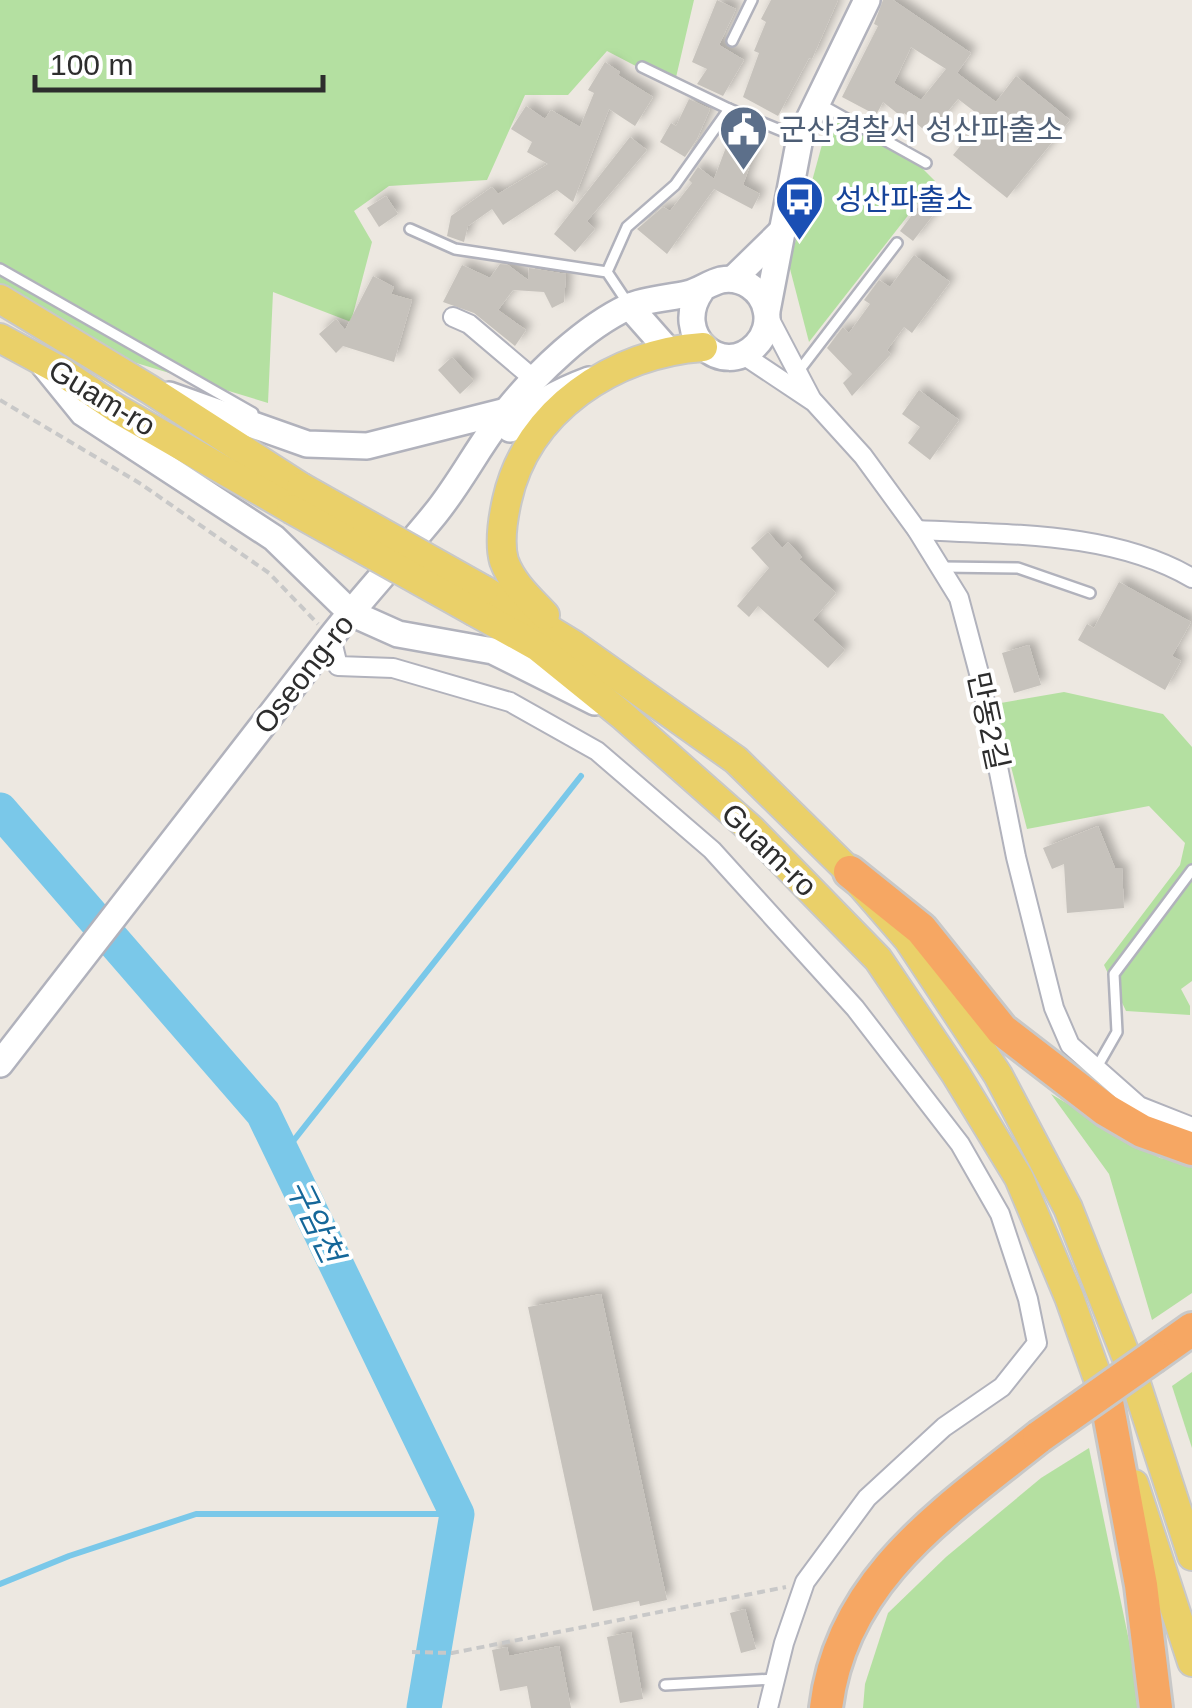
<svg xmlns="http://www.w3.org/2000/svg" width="1192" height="1708" font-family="Arial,'Noto Sans KR',sans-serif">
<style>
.green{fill:#b4e0a1}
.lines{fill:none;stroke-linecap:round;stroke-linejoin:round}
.stream{stroke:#7ac8e9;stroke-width:6}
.river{stroke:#7ac8e9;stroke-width:35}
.building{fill:#c6c2bc;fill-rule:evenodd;filter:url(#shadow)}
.lane-casing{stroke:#b1b2bc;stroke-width:14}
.street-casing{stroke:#b1b2bc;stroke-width:22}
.secondary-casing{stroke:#b1b2bc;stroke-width:30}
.primary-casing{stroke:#c8c8c8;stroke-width:32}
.highway-casing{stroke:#c8c8c8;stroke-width:38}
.path{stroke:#c8c8c8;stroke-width:4;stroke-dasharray:8 5;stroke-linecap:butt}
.lane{stroke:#fff;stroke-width:9}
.street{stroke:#fff;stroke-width:18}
.secondary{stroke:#fff;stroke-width:25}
.primary{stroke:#ead069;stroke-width:28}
.highway{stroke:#f6a763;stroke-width:32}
.primary-bridge-casing{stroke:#c8c8c8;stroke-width:32;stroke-linecap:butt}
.highway-bridge-casing{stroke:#c8c8c8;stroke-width:38;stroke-linecap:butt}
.primary-bridge{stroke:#ead069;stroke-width:28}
.highway-bridge{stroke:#f6a763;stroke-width:32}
.labels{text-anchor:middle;stroke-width:8;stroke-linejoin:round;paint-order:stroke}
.service-label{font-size:30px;fill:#4e5e75;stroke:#fff;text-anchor:start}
.transit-label{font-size:30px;fill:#164399;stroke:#fff;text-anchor:start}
.street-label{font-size:30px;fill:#2d2d2d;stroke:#fff}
.water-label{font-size:32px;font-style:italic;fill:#156799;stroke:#fff}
</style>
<defs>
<filter id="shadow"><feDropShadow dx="6" dy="-6" stdDeviation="5" flood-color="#0004"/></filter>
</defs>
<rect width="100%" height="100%" fill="#ede8e1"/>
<!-- green -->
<g class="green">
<path d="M 0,0 L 694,0 L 674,86 L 607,51 L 568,95 L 525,95 L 487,180 L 389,186 L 354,211 L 372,242 L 351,322 L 273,292 L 268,403 L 133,362 L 0,283 Z"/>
<path d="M 841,109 L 890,136 L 935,181 L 809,342 L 789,265 L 823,141 Z"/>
<path d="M 1064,692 L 1163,714 L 1192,747 L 1192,981 L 1181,989 L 1190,1006 L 1190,1015 L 1126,1011 L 1104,965 L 1180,865 L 1185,843 L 1149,806 L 1027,829 L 995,704 Z"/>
<path d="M 1051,1094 L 1160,1158 L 1192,1162 L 1192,1293 L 1152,1320 L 1109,1174 Z"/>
<path d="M 1192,1372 L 1192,1448 L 1172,1386 Z"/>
<path d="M 1089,1448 L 1143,1708 L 863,1708 L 865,1684 L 888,1613 L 946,1557 L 1041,1478 Z"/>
</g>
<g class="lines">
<!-- stream -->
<g class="stream">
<path d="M 283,1154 L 581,776"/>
<path d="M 0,1584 L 69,1556 L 196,1514 L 457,1514"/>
</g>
<!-- river -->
<path class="river" d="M 0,810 L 263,1113 L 457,1514 L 424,1708"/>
</g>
<!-- building -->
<g class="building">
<path d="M 717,0 L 736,9 L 719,45 L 744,60 L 723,96 L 697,84 L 707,69 L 692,62 Z"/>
<path d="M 771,0 L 838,0 L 812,59 L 809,58 L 778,116 L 743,97 L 759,53 L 754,51 L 766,22 L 761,19 Z"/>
<path d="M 883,0 L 893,0 L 971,53 L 957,73 L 996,102 L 1016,76 L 1070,120 L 1007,198 L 953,155 L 983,118 L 958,99 L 929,134 L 904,113 L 902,117 L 883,102 L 876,115 L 842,97 L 878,26 L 874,24 ZM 911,47 L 946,69 L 921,100 L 894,83 Z"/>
<path d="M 605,62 L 620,72 L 618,75 L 653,97 L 635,126 L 609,109 L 573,202 L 557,190 L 503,225 L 492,209 L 468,226 L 464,242 L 447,236 L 451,216 L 492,187 L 498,194 L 548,164 L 527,152 L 532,142 L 511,129 L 526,106 L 545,119 L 551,110 L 580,127 L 594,93 L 588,90 Z"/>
<path d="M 689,99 L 710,109 L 697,139 L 685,157 L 660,142 L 671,123 L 676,126 Z"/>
<path d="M 630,137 L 647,150 L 587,221 L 595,229 L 575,252 L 554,234 Z"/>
<path d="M 728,142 L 755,151 L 743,185 L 760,194 L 752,209 L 714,189 L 667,254 L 637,229 L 663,207 L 670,211 L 692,183 L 689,180 L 698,167 L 714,179 Z"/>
<path d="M 386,196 L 398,214 L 379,227 L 367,208 Z"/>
<path d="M 921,203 L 934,214 L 913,241 L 900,231 Z"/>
<path d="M 914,255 L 950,282 L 912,333 L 904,327 L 887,350 L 891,354 L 852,396 L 843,383 L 852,374 L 827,348 L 843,327 L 849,333 L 870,304 L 864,300 L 879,280 L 890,287 Z"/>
<path d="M 500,264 L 508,265 L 528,280 L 529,268 L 566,274 L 564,302 L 552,308 L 544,292 L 513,290 L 498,310 L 526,330 L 515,346 L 474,313 L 443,302 L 462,265 L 490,278 Z"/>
<path d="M 373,276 L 394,287 L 391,294 L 412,300 L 394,362 L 343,346 L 336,353 L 319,334 L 336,319 L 345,330 Z"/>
<path d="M 452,357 L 474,381 L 460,394 L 438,370 Z"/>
<path d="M 919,390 L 959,420 L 930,460 L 908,443 L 920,427 L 902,414 Z"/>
<path d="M 768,532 L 782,548 L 788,542 L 802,557 L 799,559 L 836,593 L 813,620 L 845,650 L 828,668 L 758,606 L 749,617 L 737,606 L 769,568 L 751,548 Z"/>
<path d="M 1119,582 L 1191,622 L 1172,656 L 1181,661 L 1165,690 L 1078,640 L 1087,624 L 1094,628 Z"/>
<path d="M 1029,645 L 1041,685 L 1014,693 L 1002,653 Z"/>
<path d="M 1098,826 L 1115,868 L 1122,868 L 1124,908 L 1067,913 L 1064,864 L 1052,869 L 1043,848 Z"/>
<path d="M 601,1294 L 667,1600 L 640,1606 L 639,1601 L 593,1611 L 528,1307 Z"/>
<path d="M 745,1609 L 756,1649 L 741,1653 L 730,1613 Z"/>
<path d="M 631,1632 L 643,1699 L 620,1703 L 607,1637 Z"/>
<path d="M 559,1646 L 571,1708 L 531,1708 L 527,1686 L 500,1691 L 492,1650 L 507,1647 L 509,1656 Z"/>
</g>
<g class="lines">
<defs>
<g id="lane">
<path d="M 732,41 L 752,0"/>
<path d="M 642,67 L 729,109 L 797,137"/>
<path d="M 820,104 L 926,163"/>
<path d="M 410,229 L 455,249 L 607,272 L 629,305"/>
<path d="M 0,269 L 253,413"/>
<path d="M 607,272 L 627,227 L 675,185 L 729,109"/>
<path d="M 798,372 L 897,243"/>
<path d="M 942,567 L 1018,568 L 1090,593"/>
<path d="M 1097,1067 L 1117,1032 L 1114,974 L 1192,870"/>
<path d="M 665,1685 L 775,1679"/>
</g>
<g id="street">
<path d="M 768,316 L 812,400"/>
<path d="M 453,317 L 469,324 L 535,380"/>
<path d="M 742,354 L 814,402 L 863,456 L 917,530 L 959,598 L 980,677 L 1016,857 L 1054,1008 L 1070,1045 L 1139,1106 L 1192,1127"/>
<path d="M 917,530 C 1008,535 1111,531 1192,578"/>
<path d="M 331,637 L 338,666 L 393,668 L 510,702 L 597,751 L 712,850 L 855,1008 L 960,1144 L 1000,1214 L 1028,1299 L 1037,1343 L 1002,1387 L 944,1427 L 867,1498 L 805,1582 L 784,1643 L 768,1708"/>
</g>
<g id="secondary">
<path d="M 733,279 L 782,231"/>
<path d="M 629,306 L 667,349"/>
<path d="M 767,311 L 800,138 L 867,0"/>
<path d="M 44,365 L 83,413 L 274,538 L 351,613 L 398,634 L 493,651 L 595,702"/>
<path d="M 169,395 L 307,444 L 367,446 L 506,411"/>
<path d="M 510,429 C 533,405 557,392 589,380"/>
<path d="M 0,1064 C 110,924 218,781 328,641 C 362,597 400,557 435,514 C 462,481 481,441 508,409 C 538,372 585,327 628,307 C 645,299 669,298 687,294 C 700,291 709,283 721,280 C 742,276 762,290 766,310 C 769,322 765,336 756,345 C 722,380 671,334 701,291"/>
</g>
<g id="primary">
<path d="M 0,299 L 149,389 L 301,487"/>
<path d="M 0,338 L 59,370 L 114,407 L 291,509"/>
<path d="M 484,590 L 574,645 L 736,760 L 850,872 L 908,939 L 998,1075 L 1068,1208 L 1133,1374 L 1192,1556"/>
<path d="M 475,612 L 538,647 L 622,715 L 751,829 L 878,959 L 955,1073 L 1019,1178 L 1069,1297 L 1109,1410"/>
<path d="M 545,615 C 529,598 512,583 504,561 C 499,543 503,518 507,500 C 527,410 614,353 703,347"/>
<path d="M 1134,1484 L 1192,1662"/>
</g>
<g id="highway">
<path d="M 850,872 L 921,929 L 1002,1030 L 1106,1110 L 1142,1131 L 1192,1149"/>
<path d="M 1154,1356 L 1192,1329"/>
<path d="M 1107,1402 L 1141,1585 L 1156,1708"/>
<path d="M 826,1708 C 841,1579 945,1512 1039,1437"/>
</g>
</defs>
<!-- lane casing -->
<use href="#lane" class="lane-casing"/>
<!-- street casing -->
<use href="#street" class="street-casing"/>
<!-- secondary casing -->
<use href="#secondary" class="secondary-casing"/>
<!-- primary casing -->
<use href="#primary" class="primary-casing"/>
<!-- highway casing -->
<use href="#highway" class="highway-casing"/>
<!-- path -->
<g class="path">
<path d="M 0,400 L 141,484 L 269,573 L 318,624"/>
<path d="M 412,1652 L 452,1653 L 786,1587"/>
</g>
<!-- lane -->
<use href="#lane" class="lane"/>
<!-- street -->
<use href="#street" class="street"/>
<!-- secondary -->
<use href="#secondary" class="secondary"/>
<!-- primary -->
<use href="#primary" class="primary"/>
<!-- highway -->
<use href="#highway" class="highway"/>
<defs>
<g id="primary-bridge">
<path d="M 301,487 L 484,590"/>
<path d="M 291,509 L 475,612"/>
</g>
<path id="highway-bridge" d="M 1039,1437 L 1154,1356"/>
</defs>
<!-- primary-bridge casing -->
<use href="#primary-bridge" class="primary-bridge-casing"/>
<!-- highway-bridge casing -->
<use href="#highway-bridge" class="highway-bridge-casing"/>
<!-- primary-bridge -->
<use href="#primary-bridge" class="primary-bridge"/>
<!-- highway-bridge -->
<use href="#highway-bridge" class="highway-bridge"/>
</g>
<!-- icons -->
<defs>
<symbol id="civic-pin" viewBox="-11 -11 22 30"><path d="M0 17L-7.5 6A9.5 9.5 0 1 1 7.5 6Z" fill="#5c6f8a" stroke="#fff"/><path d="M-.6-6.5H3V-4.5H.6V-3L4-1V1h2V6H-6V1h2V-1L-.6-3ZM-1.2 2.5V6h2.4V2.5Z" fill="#fff"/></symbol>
<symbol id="bus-pin" viewBox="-11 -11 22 30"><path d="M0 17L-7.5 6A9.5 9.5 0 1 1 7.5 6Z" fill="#1a4fb4" stroke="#fff"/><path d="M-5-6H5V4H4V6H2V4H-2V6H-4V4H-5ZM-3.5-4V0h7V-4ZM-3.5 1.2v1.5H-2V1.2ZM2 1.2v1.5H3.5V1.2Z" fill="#fff"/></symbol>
</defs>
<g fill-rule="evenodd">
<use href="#civic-pin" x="716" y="102" width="55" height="75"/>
<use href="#bus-pin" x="772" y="172" width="55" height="75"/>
</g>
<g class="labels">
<!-- service labels -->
<g class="service-label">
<text x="779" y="140">군산경찰서 성산파출소</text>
</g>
<!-- transit labels -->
<g class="transit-label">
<text x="835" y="210">성산파출소</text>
</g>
<!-- street labels -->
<g class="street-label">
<text transform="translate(102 398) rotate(31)" y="10">Guam-ro</text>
<text transform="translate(304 674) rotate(-52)" y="10">Oseong-ro</text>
<text transform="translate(988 721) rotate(78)" y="10">만동2길</text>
<text transform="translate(769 850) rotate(44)" y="10">Guam-ro</text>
</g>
<!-- water labels -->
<g class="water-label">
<text transform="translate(315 1221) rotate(64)" y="11">구암천</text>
</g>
</g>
<!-- scale -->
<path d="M35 75v15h288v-15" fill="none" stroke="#2d2d2d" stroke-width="5"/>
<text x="50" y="75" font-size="30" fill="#2d2d2d" stroke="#ffffff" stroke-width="8" paint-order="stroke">100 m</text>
</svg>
